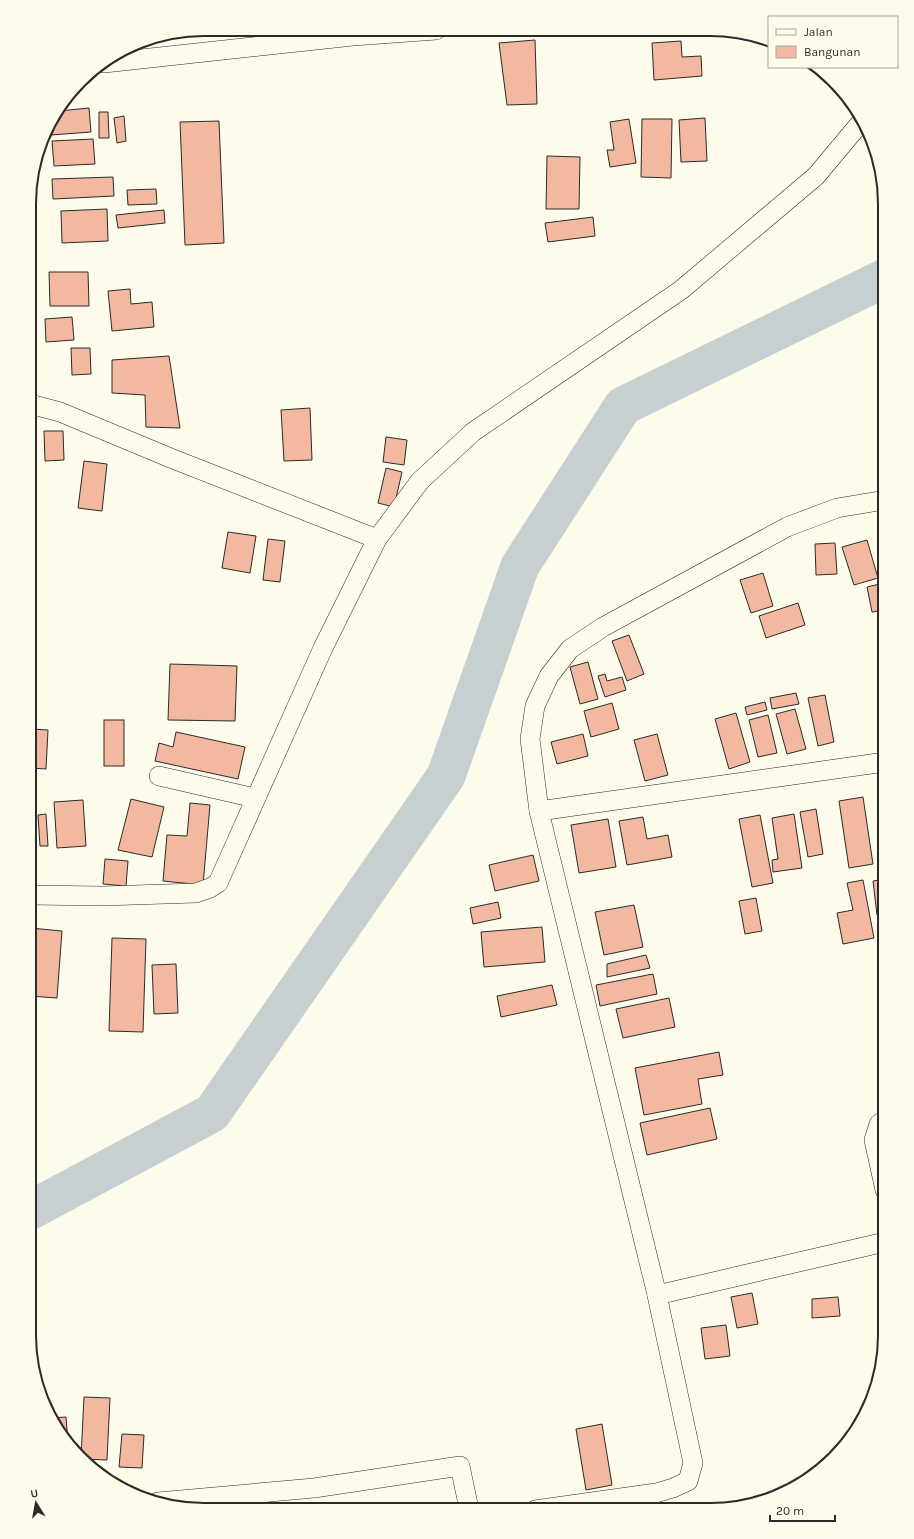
<svg xmlns="http://www.w3.org/2000/svg" width="914" height="1539" font-family="Karla,sans-serif">
<style>
.lines{fill:none;stroke-linecap:round;stroke-linejoin:round}
.river{stroke:#c7d0d0;stroke-width:39}
.building{fill:#f2b8a0;stroke:#2b2b2b}
.minor-casing{stroke:#2b2b2b;stroke-width:20}
.minor{stroke:#fdfbea;stroke-width:19}
.rim{fill:none;stroke:#2b2b2b;stroke-width:2}
</style>
<rect width="100%" height="100%" fill="#fdfbea"/>
<g class="lines">
<!-- river -->
<path class="river" d="M 29,1211 L 212,1113 L 446,776 L 520,566 L 623,406 L 885,278"/>
</g>
<!-- building -->
<g class="building">
<path d="M 535,40 L 537,104 L 507,105 L 499,43 Z"/>
<path d="M 681,41 L 682,57 L 701,56 L 702,76 L 654,80 L 652,43 Z"/>
<path d="M 89,108 L 91,132 L 51,135 L 50,123 L 59,111 Z"/>
<path d="M 99,112 L 108,112 L 109,138 L 99,138 Z"/>
<path d="M 124,116 L 126,141 L 117,143 L 114,118 Z"/>
<path d="M 705,118 L 707,161 L 681,162 L 679,120 Z"/>
<path d="M 629,119 L 636,163 L 610,167 L 607,150 L 614,150 L 610,122 Z"/>
<path d="M 642,119 L 672,119 L 671,178 L 641,177 Z"/>
<path d="M 219,121 L 224,243 L 185,245 L 180,122 Z"/>
<path d="M 93,139 L 95,164 L 54,166 L 52,141 Z"/>
<path d="M 547,156 L 580,157 L 579,209 L 546,209 Z"/>
<path d="M 113,177 L 114,196 L 53,199 L 52,179 Z"/>
<path d="M 156,189 L 157,204 L 128,205 L 127,190 Z"/>
<path d="M 107,209 L 108,241 L 62,243 L 61,211 Z"/>
<path d="M 164,210 L 165,223 L 118,228 L 116,215 Z"/>
<path d="M 593,217 L 595,236 L 548,242 L 545,223 Z"/>
<path d="M 49,272 L 88,272 L 89,306 L 50,306 Z"/>
<path d="M 130,289 L 131,304 L 152,302 L 154,327 L 112,331 L 108,291 Z"/>
<path d="M 72,317 L 74,340 L 46,342 L 45,319 Z"/>
<path d="M 71,348 L 90,348 L 91,374 L 72,375 Z"/>
<path d="M 169,356 L 180,428 L 146,427 L 145,395 L 112,393 L 112,360 Z"/>
<path d="M 310,408 L 312,460 L 284,461 L 281,410 Z"/>
<path d="M 44,431 L 63,431 L 64,460 L 45,461 Z"/>
<path d="M 30,434 L 36,435 L 35,474 L 30,474 Z"/>
<path d="M 386,437 L 407,440 L 404,465 L 383,462 Z"/>
<path d="M 84,461 L 107,464 L 102,511 L 78,508 Z"/>
<path d="M 386,468 L 402,472 L 394,507 L 378,503 Z"/>
<path d="M 228,532 L 256,536 L 250,573 L 222,568 Z"/>
<path d="M 268,539 L 285,541 L 280,582 L 263,580 Z"/>
<path d="M 867,540 L 878,578 L 854,585 L 842,547 Z"/>
<path d="M 835,543 L 837,574 L 816,575 L 815,544 Z"/>
<path d="M 763,573 L 773,606 L 751,613 L 740,580 Z"/>
<path d="M 884,583 L 885,610 L 872,612 L 867,587 Z"/>
<path d="M 798,603 L 805,625 L 766,638 L 759,616 Z"/>
<path d="M 629,635 L 644,674 L 627,681 L 612,641 Z"/>
<path d="M 588,662 L 598,699 L 580,704 L 570,667 Z"/>
<path d="M 170,664 L 237,666 L 235,721 L 168,720 Z"/>
<path d="M 605,674 L 607,681 L 622,677 L 626,690 L 605,697 L 598,676 Z"/>
<path d="M 796,693 L 799,704 L 772,709 L 770,698 Z"/>
<path d="M 825,695 L 834,742 L 818,746 L 808,698 Z"/>
<path d="M 765,702 L 767,710 L 747,715 L 745,707 Z"/>
<path d="M 612,703 L 619,729 L 591,737 L 584,711 Z"/>
<path d="M 795,709 L 806,749 L 787,754 L 776,714 Z"/>
<path d="M 736,713 L 750,762 L 729,769 L 715,719 Z"/>
<path d="M 768,715 L 777,753 L 758,757 L 749,720 Z"/>
<rect x="104" y="720" width="20" height="46"/>
<path d="M 31,729 L 48,730 L 46,769 L 30,768 Z"/>
<path d="M 176,732 L 245,747 L 238,779 L 155,761 L 159,743 L 173,747 Z"/>
<path d="M 583,734 L 588,756 L 557,764 L 551,742 Z"/>
<path d="M 657,734 L 668,775 L 645,781 L 634,740 Z"/>
<path d="M 885,783 L 885,819 L 884,820 L 879,784 Z"/>
<path d="M 863,797 L 873,864 L 849,868 L 839,801 Z"/>
<path d="M 131,799 L 164,807 L 152,857 L 118,850 Z"/>
<path d="M 83,800 L 86,846 L 57,848 L 54,802 Z"/>
<path d="M 190,803 L 210,805 L 203,885 L 163,881 L 167,835 L 187,836 Z"/>
<path d="M 816,809 L 823,854 L 808,857 L 800,812 Z"/>
<path d="M 46,814 L 48,846 L 40,846 L 38,815 Z"/>
<path d="M 794,814 L 802,868 L 773,872 L 772,860 L 778,859 L 772,818 Z"/>
<path d="M 760,815 L 773,883 L 752,887 L 739,819 Z"/>
<path d="M 643,817 L 647,839 L 668,835 L 672,857 L 627,865 L 619,821 Z"/>
<path d="M 608,819 L 616,867 L 579,873 L 571,825 Z"/>
<path d="M 533,855 L 539,881 L 495,891 L 489,865 Z"/>
<path d="M 105,859 L 128,861 L 126,886 L 103,884 Z"/>
<path d="M 885,879 L 885,914 L 877,915 L 873,881 Z"/>
<path d="M 863,880 L 874,938 L 843,944 L 837,913 L 853,910 L 847,883 Z"/>
<path d="M 756,898 L 762,931 L 745,934 L 739,901 Z"/>
<path d="M 498,902 L 501,918 L 473,924 L 470,908 Z"/>
<path d="M 634,905 L 643,947 L 604,955 L 595,912 Z"/>
<path d="M 542,927 L 545,962 L 484,967 L 481,932 Z"/>
<path d="M 30,928 L 62,931 L 57,998 L 29,996 Z"/>
<path d="M 112,938 L 146,939 L 143,1032 L 109,1031 Z"/>
<path d="M 646,955 L 650,968 L 607,977 L 607,964 Z"/>
<path d="M 176,964 L 178,1013 L 154,1014 L 152,965 Z"/>
<path d="M 653,974 L 657,994 L 600,1006 L 596,985 Z"/>
<path d="M 552,985 L 557,1005 L 501,1017 L 497,996 Z"/>
<path d="M 669,998 L 675,1027 L 623,1038 L 616,1009 Z"/>
<path d="M 719,1052 L 723,1075 L 698,1079 L 702,1104 L 644,1115 L 635,1068 Z"/>
<path d="M 710,1108 L 717,1139 L 647,1155 L 640,1123 Z"/>
<path d="M 752,1293 L 758,1324 L 737,1328 L 731,1297 Z"/>
<path d="M 838,1297 L 840,1316 L 812,1318 L 812,1299 Z"/>
<path d="M 726,1325 L 730,1356 L 705,1359 L 701,1328 Z"/>
<path d="M 84,1397 L 110,1398 L 107,1460 L 82,1459 L 81,1457 Z"/>
<path d="M 66,1417 L 68,1443 L 67,1443 L 52,1418 Z"/>
<path d="M 602,1424 L 612,1485 L 586,1490 L 576,1429 Z"/>
<path d="M 122,1434 L 144,1435 L 142,1468 L 119,1467 Z"/>
</g>
<g class="lines">
<defs>
<g id="minor">
<path d="M 104,63 L 353,36 L 436,30"/>
<path d="M 30,404 L 60,412 L 173,459 L 377,539"/>
<path d="M 159,776 L 255,798"/>
<path d="M 539,811 L 530,739 L 535,706 L 549,676 L 570,649 L 603,627 L 787,527 L 837,508 L 885,500"/>
<path d="M 30,895 L 103,896 L 196,893 L 210,888 L 218,883 L 323,648 L 377,539 L 420,481 L 473,432 L 681,290 L 816,176 L 862,121"/>
<path d="M 885,1190 L 874,1140 L 879,1124 L 885,1120"/>
<path d="M 885,1242 L 657,1295 L 539,811 L 885,762"/>
<path d="M 158,1502 L 314,1488 L 460,1466 L 469,1509"/>
<path d="M 535,1510 L 656,1493 L 673,1488 L 688,1481 L 693,1463 L 657,1295"/>
</g>
</defs>
<!-- minor casing -->
<use href="#minor" class="minor-casing"/>
<!-- minor -->
<use href="#minor" class="minor"/>
</g>
<!-- crop -->
<path d="M0 0H914V1539H0ZM204 36H710A168 168 0 0 1 878 204V1335A168 168 0 0 1 710 1503H204A168 168 0 0 1 36 1335V204A168 168 0 0 1 204 36Z" fill="#fdfbea" fill-rule="evenodd"/>
<path class="rim" d="M204 36H710A168 168 0 0 1 878 204V1335A168 168 0 0 1 710 1503H204A168 168 0 0 1 36 1335V204A168 168 0 0 1 204 36Z"/>
<!-- legend -->
<rect x="768" y="16" width="130" height="52" fill="#fdfbea" stroke="#a9a89e"/>
<rect x="776" y="29" width="20" height="6" fill="#fdfbea" stroke="#a9a89e"/>
<text x="804" y="36" font-size="12" fill="#2b2b2b">Jalan</text>
<rect x="776" y="46" width="20" height="12" fill="#f2b8a0" stroke="#a9a89e"/>
<text x="804" y="56" font-size="12" fill="#2b2b2b">Bangunan</text>
<!-- north arrow -->
<g transform="translate(36 1503) rotate(349)" stroke="#fdfbea" stroke-width="3" paint-order="stroke">
<path d="M0-3L7 15L0 10L-7 15Z" fill="#2b2b2b"/>
<text y="-6" font-size="11" font-weight="bold" text-anchor="middle" fill="#2b2b2b">U</text>
</g>
<!-- scale -->
<path d="M770 1515v6h65v-6" fill="none" stroke="#2b2b2b" stroke-width="2"/>
<text x="776" y="1515" font-size="12" fill="#2b2b2b" stroke="#fdfbea" stroke-width="3" paint-order="stroke">20 m</text>
</svg>
